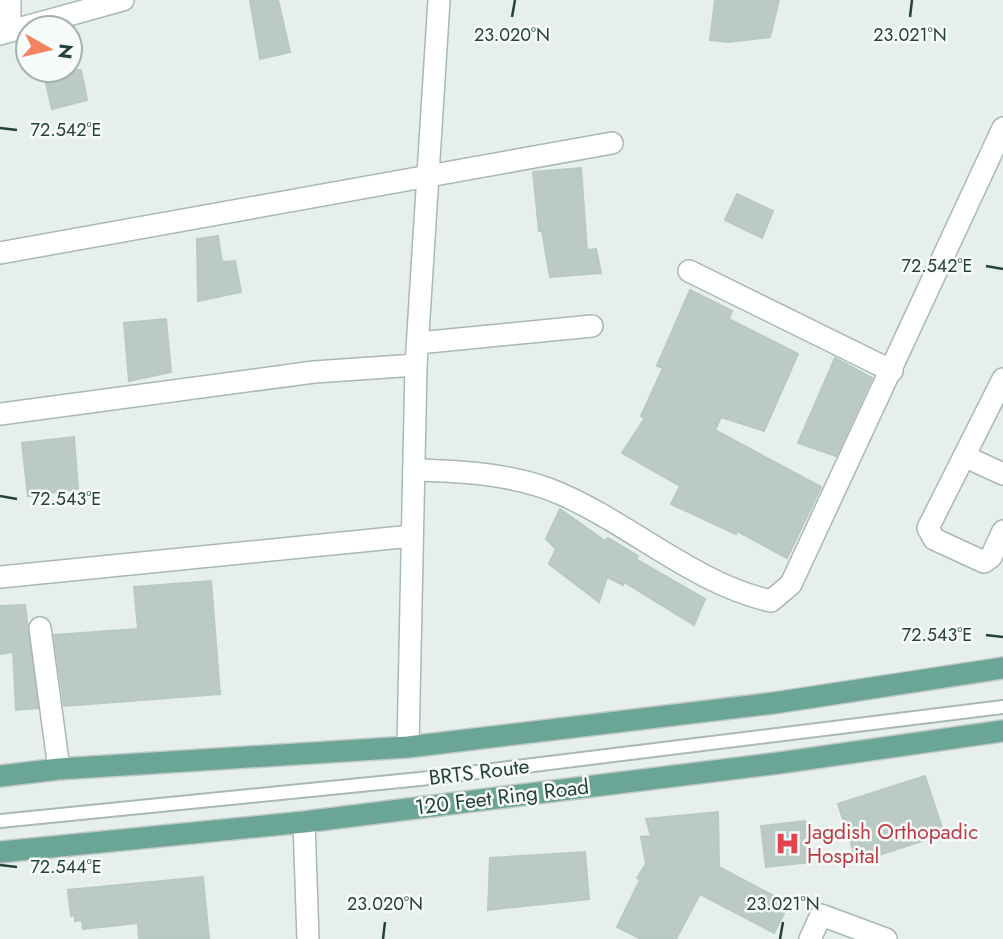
<svg xmlns="http://www.w3.org/2000/svg" width="1003" height="939" font-family="Jost,sans-serif">
<style>
.building{fill:#bbcac4;stroke:#b8c9c2;stroke-width:2}
.lines{fill:none;stroke-linecap:round;stroke-linejoin:round}
.lane-casing{stroke:#a8b8b2;stroke-width:16}
.street-casing{stroke:#a8b8b2;stroke-width:24}
.secondary-casing{stroke:#a4bbb3;stroke-width:24}
.primary-casing{stroke:#c2cac8;stroke-width:24}
.lane{stroke:#fff;stroke-width:12}
.street{stroke:#fff;stroke-width:21}
.secondary{stroke:#fff;stroke-width:21}
.primary{stroke:#6aa596;stroke-width:21}
.ticks{fill:none;stroke:#24423a;stroke-width:2.5}
.labels{text-anchor:middle;stroke-width:5;stroke-linejoin:round;paint-order:stroke}
.street-label{font-size:21px;fill:#24423a;stroke:#f7fbf9}
.health-label{font-size:21px;fill:#be3a42;stroke:#f7fbf9;text-anchor:start}
.ticks-label{font-size:18px;text-anchor:middle;fill:#24423a;stroke:#f7fbf9;stroke-width:5;stroke-linejoin:round;paint-order:stroke}
</style>
<rect width="100%" height="100%" fill="#e6efeb"/>
<!-- building -->
<g class="building">
<path d="M 250,0 L 278,0 L 290,52 L 260,59 Z"/>
<path d="M 715,0 L 779,0 L 770,37 L 729,42 L 710,40 Z"/>
<path d="M 43,70 L 81,70 L 87,100 L 52,109 Z"/>
<path d="M 581,168 L 587,250 L 596,249 L 601,273 L 550,277 L 542,231 L 539,231 L 533,172 Z"/>
<path d="M 737,194 L 773,211 L 762,238 L 725,220 Z"/>
<path d="M 218,236 L 222,262 L 235,261 L 241,292 L 198,301 L 197,239 Z"/>
<path d="M 690,290 L 732,311 L 729,319 L 798,354 L 764,431 L 721,417 L 715,430 L 821,487 L 787,558 L 737,531 L 736,534 L 671,504 L 680,486 L 622,453 L 645,418 L 641,416 L 663,368 L 657,366 Z"/>
<path d="M 166,319 L 171,372 L 129,381 L 124,323 Z"/>
<path d="M 835,358 L 872,378 L 836,456 L 798,443 Z"/>
<path d="M 74,437 L 78,489 L 28,496 L 22,443 Z"/>
<path d="M 560,509 L 605,541 L 608,538 L 638,556 L 636,559 L 705,599 L 694,625 L 624,582 L 623,585 L 607,577 L 599,602 L 549,564 L 556,549 L 546,539 Z"/>
<path d="M 211,581 L 220,694 L 64,706 L 54,635 L 138,629 L 134,587 Z"/>
<path d="M 25,605 L 38,708 L 16,710 L 13,652 L 0,654 L 0,606 Z"/>
<path d="M 925,776 L 944,834 L 857,862 L 838,804 Z"/>
<path d="M 718,812 L 719,867 L 789,904 L 774,933 L 700,894 L 676,939 L 641,939 L 617,927 L 640,880 L 637,878 L 646,864 L 641,837 L 651,836 L 646,819 Z"/>
<path d="M 805,821 L 810,862 L 766,867 L 761,826 Z"/>
<path d="M 585,852 L 589,899 L 488,910 L 490,858 Z"/>
<path d="M 203,877 L 209,939 L 139,939 L 138,923 L 83,929 L 82,920 L 75,921 L 75,915 L 71,916 L 68,890 Z"/>
</g>
<g class="lines">
<defs>
<path id="lane" d="M 0,821 L 420,779 L 1003,707"/>
<g id="street">
<path d="M 10,31 L 10,0"/>
<path d="M 0,253 L 612,143"/>
<path d="M 689,271 L 892,371"/>
<path d="M 418,343 L 592,326"/>
<path d="M 1003,379 L 928,528 L 934,539 L 984,562 L 991,557 L 1003,531"/>
<path d="M 0,414 L 314,372 L 416,365"/>
<path d="M 964,456 L 1003,474"/>
<path d="M 414,470 C 462,471 516,474 561,494 C 632,525 695,584 771,601 L 791,584 L 1003,128"/>
<path d="M 0,577 L 412,536"/>
<path d="M 40,628 L 59,769"/>
<path d="M 304,822 L 308,939"/>
<path d="M 810,939 L 821,915 L 886,939"/>
</g>
<g id="secondary">
<path d="M 0,34 L 123,0"/>
<path d="M 408,747 L 416,365 L 439,0"/>
</g>
<g id="primary">
<path d="M 0,776 L 59,769 L 408,747 L 774,703 L 1003,668"/>
<path d="M 0,852 L 304,822 L 779,763 L 1003,731"/>
</g>
</defs>
<!-- lane casing -->
<use href="#lane" class="lane-casing"/>
<!-- street casing -->
<use href="#street" class="street-casing"/>
<!-- secondary casing -->
<use href="#secondary" class="secondary-casing"/>
<!-- primary casing -->
<use href="#primary" class="primary-casing"/>
<!-- lane -->
<use href="#lane" class="lane"/>
<!-- street -->
<use href="#street" class="street"/>
<!-- secondary -->
<use href="#secondary" class="secondary"/>
<!-- primary -->
<use href="#primary" class="primary"/>
</g>
<!-- ticks -->
<path class="ticks" d="M 512,17 L 515,0M 910,17 L 912,0M 0,128 L 17,130M 986,266 L 1003,269M 0,496 L 17,499M 986,635 L 1003,637M 0,865 L 17,867M 383,939 L 385,922M 780,939 L 783,922"/>
<!-- icons -->
<defs>
<symbol id="hospital-bare" viewBox="-9 -9 18 18"><path d="M-5-5h3v3.5h4V-5h3V5h-3V1.5h-4V5h-3Z" fill="#e0444e" stroke="#f7fbf9" stroke-width="2.5" paint-order="stroke"/></symbol>
</defs>
<g fill-rule="evenodd">
<use href="#hospital-bare" x="770" y="826" width="35" height="35"/>
</g>
<g class="labels">
<!-- street labels -->
<g class="street-label">
<text transform="translate(479 772) rotate(-7)" y="7">BRTS Route</text>
<text transform="translate(502 797) rotate(-7)" y="7">120 Feet Ring Road</text>
</g>
<!-- health labels -->
<g class="health-label">
<text x="807" y="839">Jagdish Orthopadic<tspan x="807" dy="24">Hospital</tspan></text>
</g>
</g>
<g class="ticks-label">
<text x="512" y="41">23.020°N</text>
<text x="910" y="41">23.021°N</text>
<text x="66" y="136">72.542°E</text>
<text x="937" y="272">72.542°E</text>
<text x="66" y="505">72.543°E</text>
<text x="937" y="641">72.543°E</text>
<text x="66" y="873">72.544°E</text>
<text x="385" y="910">23.020°N</text>
<text x="783" y="910">23.021°N</text>
</g>
<!-- north arrow -->
<g transform="translate(49 49) rotate(98)"><circle r="33" fill="#f7fbf9" stroke="#a3b1ad" stroke-width="2"/>
<path d="M0-5L12 26L0 18L-12 26Z" fill="#f4845f"/>
<text y="-10" font-size="19" font-weight="bold" text-anchor="middle" fill="#24423a">N</text>
</g>
</svg>
